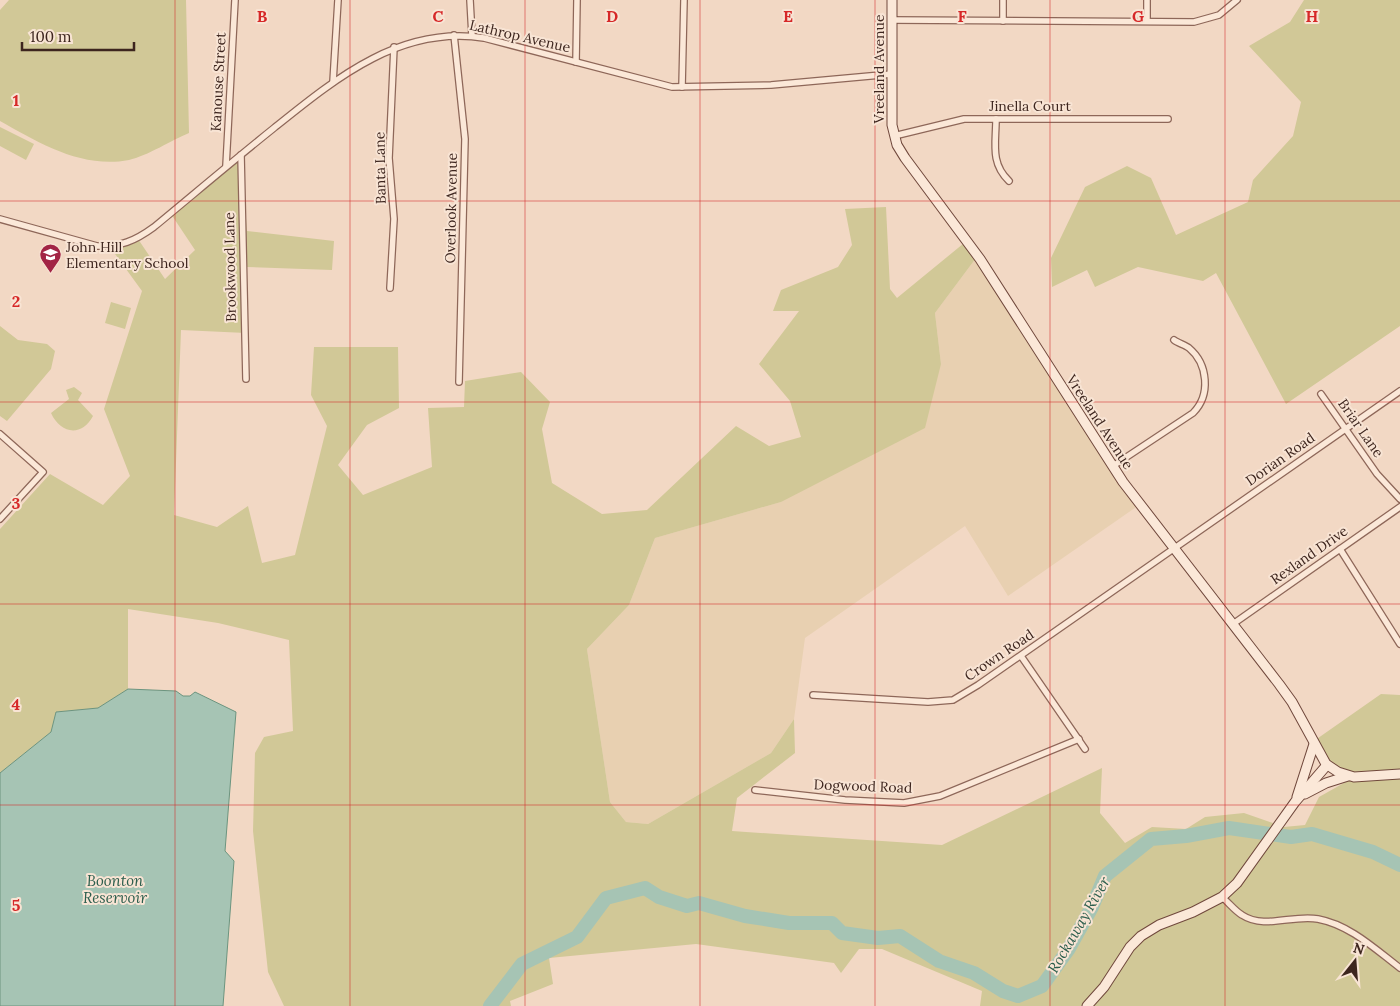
<svg xmlns="http://www.w3.org/2000/svg" width="1400" height="1006" font-family="Lora,serif">
<style>
.farmland{fill:#e8d0b1}
.green{fill:#d1c897}
.water{fill:#a6c4b4;stroke:#6c947f}
.lines{fill:none;stroke-linecap:round;stroke-linejoin:round}
.river{stroke:#a6c4b4;stroke-width:14}
.street-casing{stroke:#8e6759;stroke-width:8}
.secondary-casing{stroke:#70483c;stroke-width:11}
.street{stroke:#fbe8d8;stroke-width:5.5}
.secondary{stroke:#fbe8d8;stroke-width:9}
.grid{fill:none;stroke:#d62828;stroke-width:1;stroke-opacity:0.55}
.labels{text-anchor:middle;stroke-width:4;stroke-linejoin:round;paint-order:stroke}
.street-label{font-size:14px;fill:#3d251e;stroke:#f8e4d4}
.poi-label{font-size:14px;fill:#3d251e;stroke:#f8e4d4;text-anchor:start}
.water-label{font-size:15px;font-style:italic;fill:#2c5e4d;stroke:#f8e4d4}
.grid-label{font-size:16px;text-anchor:middle;font-weight:bold;fill:#d62828;stroke:#f8e4d4;stroke-width:4;stroke-linejoin:round;paint-order:stroke}
</style>
<rect width="100%" height="100%" fill="#f2d8c4"/>
<!-- farmland -->
<path class="farmland" d="M 979,254 L 1142,503 L 1008,596 L 965,526 L 805,638 L 794,719 L 771,753 L 648,824 L 626,822 L 610,802 L 587,649 L 629,605 L 655,538 L 781,502 L 941,364 L 935,313 Z"/>
<!-- green -->
<g class="green">
<path d="M 9,0 L 186,0 L 189,133 C 172,140 147,156 129,160 C 82,169 39,143 0,121 L 0,10 Z"/>
<path d="M 1304,0 L 1400,0 L 1400,326 L 1286,404 L 1216,273 L 1203,281 L 1138,267 L 1095,287 L 1087,270 L 1052,287 L 1051,258 L 1085,187 L 1127,166 L 1151,178 L 1176,235 L 1248,202 L 1253,180 L 1293,136 L 1301,102 L 1249,46 L 1290,22 Z"/>
<path d="M 0,127 L 34,144 L 26,160 L 0,146 Z"/>
<path d="M 241,156 L 247,231 L 334,241 L 332,270 L 247,267 L 246,333 L 181,330 L 174,515 L 217,527 L 248,506 L 262,563 L 295,555 L 327,426 L 311,395 L 314,347 L 398,347 L 399,408 L 367,425 L 338,465 L 363,495 L 432,467 L 428,408 L 464,407 L 465,381 L 521,372 L 550,402 L 542,429 L 552,483 L 602,514 L 647,510 L 736,426 L 769,446 L 801,437 L 790,401 L 759,364 L 799,311 L 773,311 L 781,290 L 838,267 L 852,245 L 845,209 L 886,207 L 890,289 L 897,298 L 969,239 L 979,254 L 935,313 L 941,364 L 925,428 L 781,502 L 655,538 L 629,605 L 587,649 L 610,802 L 626,822 L 648,824 L 771,753 L 794,719 L 795,753 L 737,798 L 732,831 L 942,845 L 1102,768 L 1100,813 L 1125,843 L 1152,827 L 1186,829 L 1205,817 L 1244,813 L 1284,827 L 1305,825 L 1319,797 L 1351,779 L 1311,743 L 1381,694 L 1400,695 L 1400,1006 L 980,1006 L 982,991 L 882,949 L 859,949 L 841,973 L 834,963 L 696,944 L 549,958 L 553,984 L 510,1001 L 511,1006 L 284,1006 L 268,972 L 253,831 L 255,753 L 264,737 L 293,731 L 289,640 L 218,623 L 128,609 L 128,689 L 98,708 L 56,712 L 51,732 L 0,773 L 0,529 L 50,474 L 103,505 L 130,476 L 104,409 L 142,291 L 110,247 L 138,239 L 165,279 L 195,250 L 171,214 Z"/>
<path d="M 111,302 L 131,308 L 125,329 L 105,323 Z"/>
<path d="M 0,326 L 18,340 L 47,344 L 55,351 L 51,369 L 7,421 L 0,416 Z"/>
<path d="M 74,387 L 82,393 L 78,400 L 93,416 C 81,438 60,433 51,413 L 69,399 L 66,390 Z"/>
</g>
<!-- water -->
<path class="water" d="M 128,689 L 176,691 L 183,696 L 190,696 L 195,692 L 236,712 L 225,851 L 234,861 L 223,1006 L 0,1006 L 0,773 L 51,732 L 56,712 L 98,708 Z"/>
<g class="lines">
<!-- river -->
<path class="river" d="M 490,1006 L 522,964 L 577,937 L 606,898 L 645,888 L 659,897 L 687,906 L 699,903 L 745,916 L 789,923 L 832,923 L 842,933 L 878,938 L 900,936 L 939,961 L 974,973 L 1003,991 L 1018,996 L 1042,986 L 1068,950 L 1092,907 L 1105,876 L 1151,839 L 1186,836 L 1229,828 L 1291,837 L 1312,834 L 1373,852 L 1400,865"/>
<defs>
<g id="street">
<path d="M 470,0 L 472,36"/>
<path d="M 1003,0 L 1003,21"/>
<path d="M 1147,0 L 1147,20"/>
<path d="M 892,20 L 1194,22 L 1219,15 L 1237,0"/>
<path d="M 454,35 L 465,139 L 459,382"/>
<path d="M 576,62 L 577,0"/>
<path d="M 333,82 L 338,0"/>
<path d="M 682,87 L 684,0"/>
<path d="M 996,119 C 996,143 990,163 1009,181"/>
<path d="M 894,136 L 964,119 L 1168,119"/>
<path d="M 241,155 L 246,379"/>
<path d="M 226,166 L 235,0"/>
<path d="M 0,219 L 97,246 C 120,247 135,241 154,227 C 194,194 234,160 274,128 C 335,79 400,25 484,38 L 672,87 L 771,85 L 892,74"/>
<path d="M 390,288 L 394,219 L 389,158 L 394,47"/>
<path d="M 1321,394 L 1377,474 L 1400,499"/>
<path d="M 0,434 L 43,472 L 0,519"/>
<path d="M 1113,466 L 1193,413 C 1211,395 1208,364 1189,348 C 1185,345 1178,343 1174,340"/>
<path d="M 1340,549 L 1400,644"/>
<path d="M 1233,624 L 1400,507"/>
<path d="M 1021,656 L 1085,749"/>
<path d="M 813,695 L 928,702 L 953,700 L 978,685 L 1400,391"/>
<path d="M 755,790 L 845,800 L 904,803 L 940,796 L 1079,739"/>
<path d="M 1222,897 C 1229,903 1235,911 1242,915 C 1265,930 1293,914 1318,919 C 1350,925 1375,949 1400,968"/>
</g>
<g id="secondary">
<path d="M 892,0 L 892,125 L 897,145 L 905,158 L 980,259 L 1123,482 L 1279,684 L 1292,702 L 1326,764 L 1338,772 L 1354,777 L 1400,774"/>
<path d="M 1305,794 L 1326,783 L 1348,776"/>
<path d="M 1297,797 L 1314,744"/>
<path d="M 1087,1006 L 1104,987 L 1130,947 L 1141,936 L 1159,925 L 1193,912 L 1222,897 L 1237,883 L 1295,802 L 1327,765"/>
</g>
</defs>
<!-- street casing -->
<use href="#street" class="street-casing"/>
<!-- secondary casing -->
<use href="#secondary" class="secondary-casing"/>
<!-- street -->
<use href="#street" class="street"/>
<!-- secondary -->
<use href="#secondary" class="secondary"/>
</g>
<!-- grid -->
<path class="grid" d="M 175,0 L 175,1006M 350,0 L 350,1006M 525,0 L 525,1006M 700,0 L 700,1006M 875,0 L 875,1006M 1050,0 L 1050,1006M 1225,0 L 1225,1006M 0,201 L 1400,201M 0,402 L 1400,402M 0,604 L 1400,604M 0,805 L 1400,805"/>
<!-- icons -->
<defs>
<symbol id="school-pin" viewBox="-11 -11 22 30"><path d="M0 17L-7.5 6A9.5 9.5 0 1 1 7.5 6Z" fill="#a22445" stroke="#f8e4d4"/><path d="M0-5L7-2L0 1L-7-2ZM-4 1L0 2.5L4 1V4Q0 6-4 4Z" fill="#fff"/></symbol>
</defs>
<g fill-rule="evenodd">
<use href="#school-pin" x="38" y="242" width="25" height="34"/>
</g>
<g class="labels">
<!-- street labels -->
<g class="street-label">
<text transform="translate(520 36) rotate(13)" y="5">Lathrop Avenue</text>
<text transform="translate(879 69) rotate(-90)" y="5">Vreeland Avenue</text>
<text transform="translate(218 82) rotate(-87)" y="5">Kanouse Street</text>
<text x="1030" y="111">Jinella Court</text>
<text transform="translate(380 168) rotate(-91)" y="5">Banta Lane</text>
<text transform="translate(451 208) rotate(-89)" y="5">Overlook Avenue</text>
<text transform="translate(230 267) rotate(-91)" y="5">Brookwood Lane</text>
<text transform="translate(1100 422) rotate(57)" y="5">Vreeland Avenue</text>
<text transform="translate(1361 428) rotate(55)" y="5">Briar Lane</text>
<text transform="translate(1280 459) rotate(-35)" y="5">Dorian Road</text>
<text transform="translate(1309 555) rotate(-35)" y="5">Rexland Drive</text>
<text transform="translate(999 655) rotate(-34)" y="5">Crown Road</text>
<text transform="translate(863 786) rotate(2)" y="5">Dogwood Road</text>
</g>
<!-- poi labels -->
<g class="poi-label">
<text x="66" y="252">John Hill<tspan x="66" dy="16">Elementary School</tspan></text>
</g>
<!-- water labels -->
<g class="water-label">
<text x="115" y="886">Boonton<tspan x="115" dy="17">Reservoir</tspan></text>
<text transform="translate(1079 925) rotate(-60)" y="5">Rockaway River</text>
</g>
</g>
<g class="grid-label">
<text x="262" y="22">B</text>
<text x="438" y="22">C</text>
<text x="612" y="22">D</text>
<text x="788" y="22">E</text>
<text x="962" y="22">F</text>
<text x="1138" y="22">G</text>
<text x="1312" y="22">H</text>
<text x="16" y="106">1</text>
<text x="16" y="307">2</text>
<text x="16" y="509">3</text>
<text x="16" y="710">4</text>
<text x="16" y="911">5</text>
</g>
<!-- north arrow -->
<g transform="translate(1355 961) rotate(17)" stroke="#f8e4d4" stroke-width="4" paint-order="stroke">
<path d="M0-4L9 19L0 12L-9 19Z" fill="#3d251e"/>
<text y="-8" font-size="14" font-weight="bold" text-anchor="middle" fill="#3d251e">N</text>
</g>
<!-- scale -->
<path d="M22 42v8h112v-8" fill="none" stroke="#3d251e" stroke-width="2.5"/>
<text x="30" y="42" font-size="15" fill="#3d251e" stroke="#f8e4d4" stroke-width="4" paint-order="stroke">100 m</text>
</svg>
